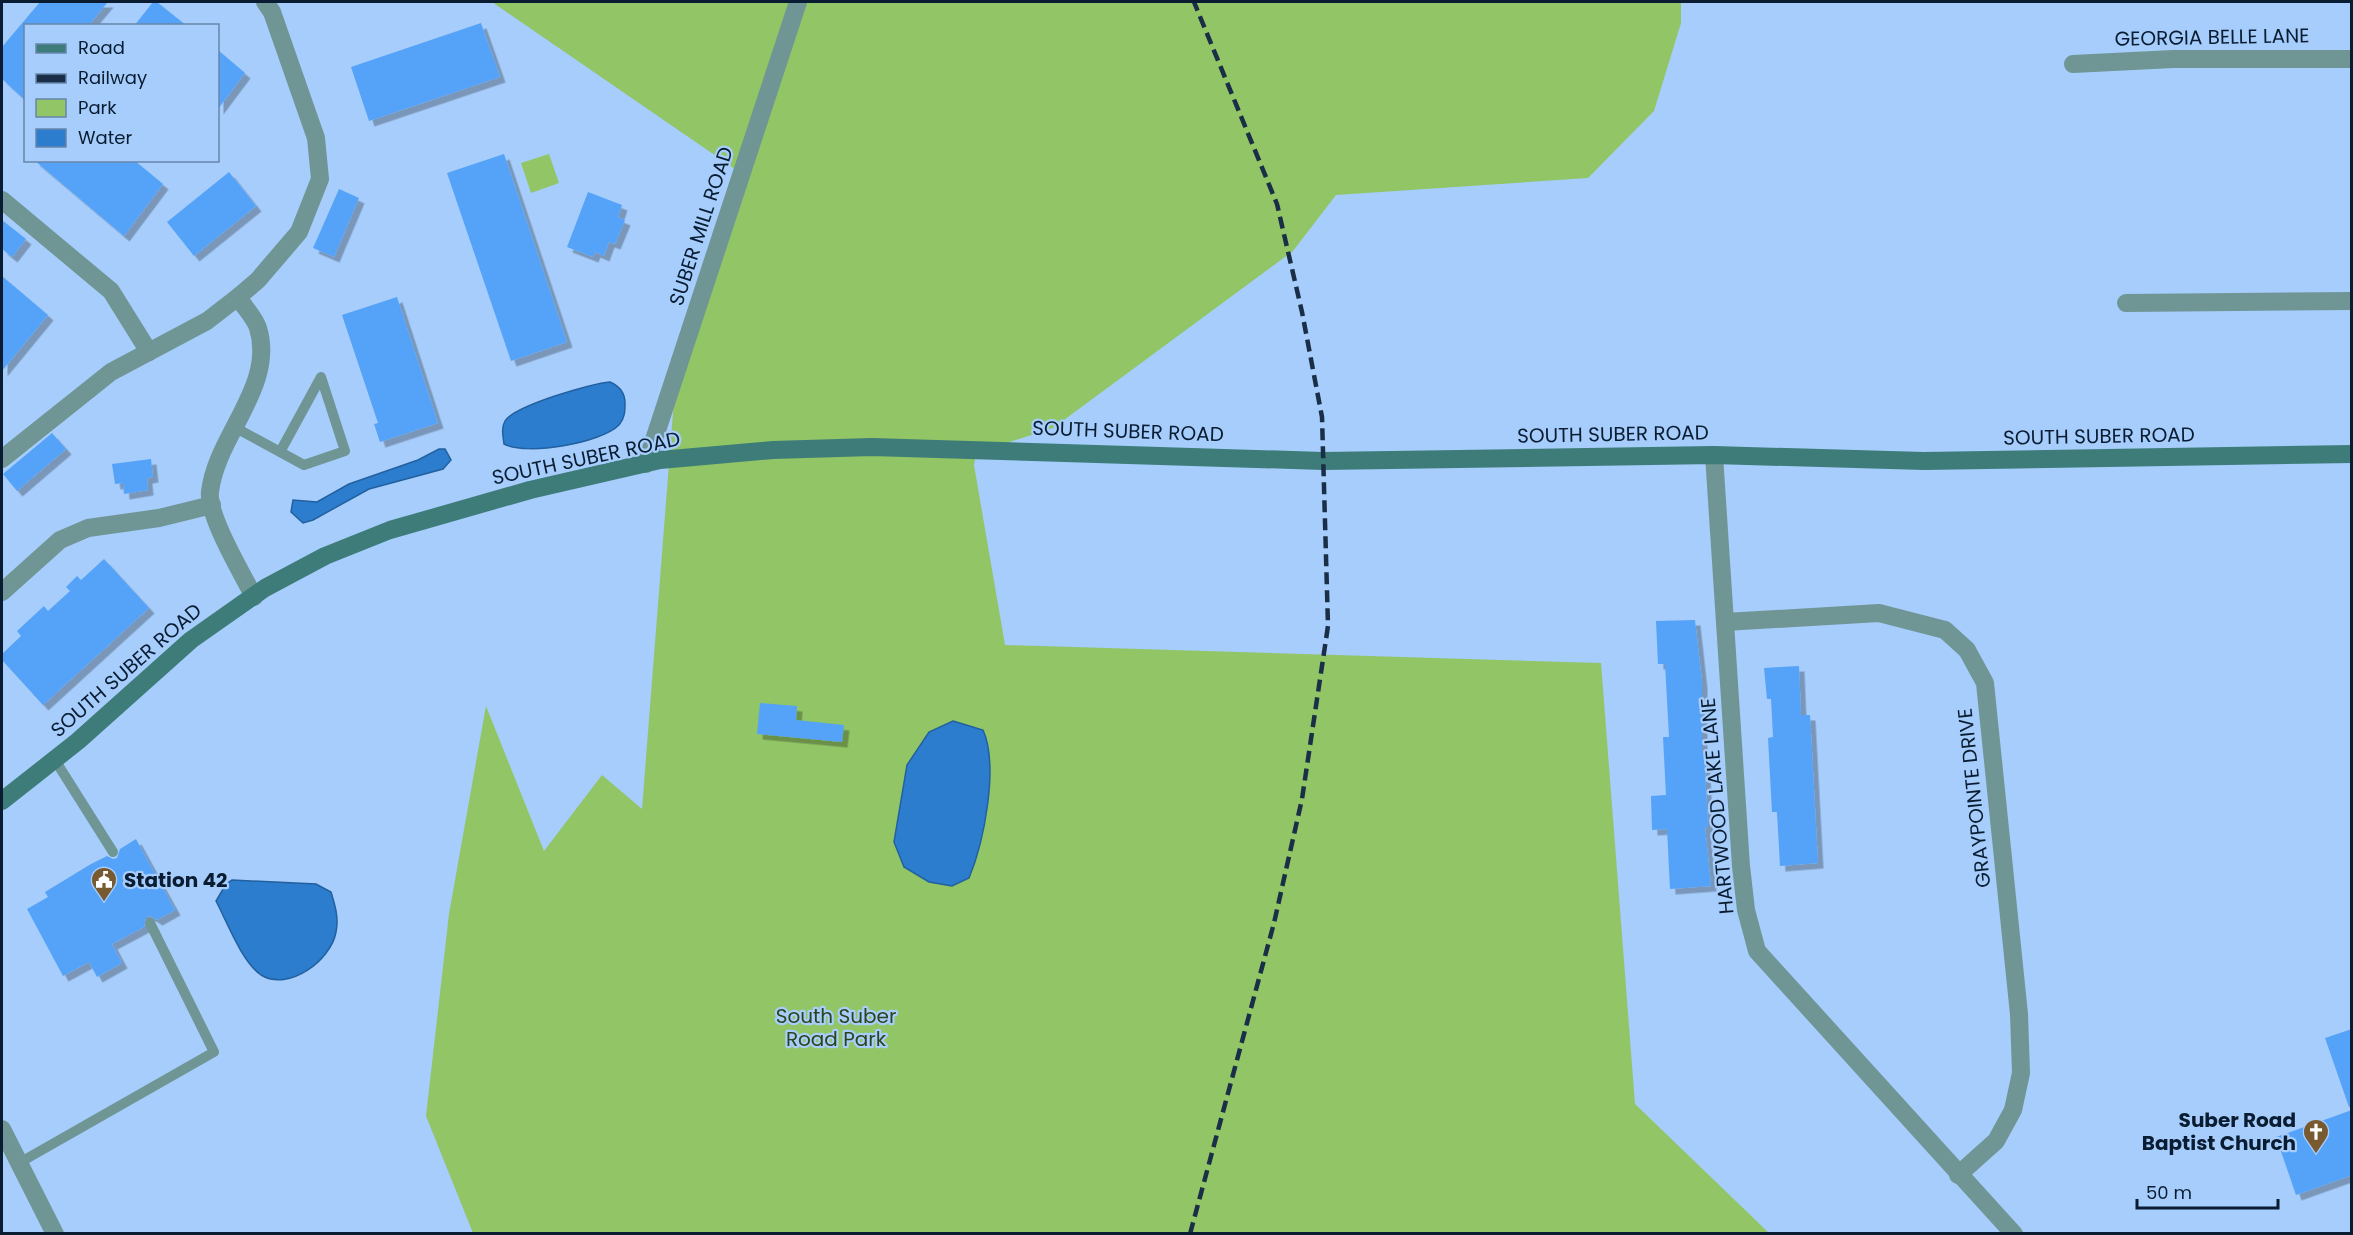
<svg xmlns="http://www.w3.org/2000/svg" width="2353" height="1235" font-family="Poppins,sans-serif">
<style>
.green{fill:#91c565}
.water{fill:#2d7dce;stroke:#22609f;stroke-width:1.5}
.building{fill:#55a3f8;filter:url(#shadow)}
.lines{fill:none;stroke-linecap:round;stroke-linejoin:round}
.lane{stroke:#6f9694;stroke-width:10}
.street{stroke:#6f9694;stroke-width:18}
.secondary{stroke:#3d7c79;stroke-width:18}
.rail{stroke:#1a2f47;stroke-width:4.5;stroke-dasharray:12 6;stroke-linecap:butt}
.labels{text-anchor:middle;stroke-width:4.5;stroke-linejoin:round;paint-order:stroke}
.street-label{font-size:20px;fill:#091c31;stroke:#a6cdfb}
.poi-label{font-size:20px;font-weight:bold;fill:#091c31;stroke:#a6cdfb;text-anchor:start}
.park-label{font-size:20px;fill:#2d4319;stroke:#a6cdfb}
</style>
<defs>
<filter id="shadow"><feDropShadow dx="5.5" dy="5.5" stdDeviation="0" flood-color="#0004"/></filter>
</defs>
<rect width="100%" height="100%" fill="#a6cdfb"/>
<!-- green -->
<g class="green">
<path d="M 492,2 L 1681,2 L 1681,23 L 1654,111 L 1588,178 L 1336,195 L 1293,251 L 1053,428 L 976,453 L 974,465 L 1005,645 L 1601,663 L 1635,1104 L 1769,1233 L 473,1233 L 426,1116 L 449,914 L 486,706 L 544,851 L 602,775 L 642,809 L 674,400 L 748,178 Z"/>
<path d="M 549,154 L 559,183 L 531,193 L 521,163 Z"/>
</g>
<!-- water -->
<g class="water">
<path d="M 610,382 C 619,386 625,393 625,403 C 625,411 625,418 619,425 C 601,443 527,456 504,444 C 503,436 501,428 505,421 C 514,406 592,383 610,382 Z"/>
<path d="M 439,449 L 445,449 L 451,460 L 443,469 L 369,489 L 313,520 L 303,523 L 291,512 L 293,500 L 317,502 L 349,484 L 418,460 Z"/>
<path d="M 953,721 L 983,730 C 999,766 984,842 969,878 L 952,886 L 929,882 L 904,867 L 894,842 L 907,765 L 929,732 Z"/>
<path d="M 232,880 L 316,884 L 331,892 C 335,905 339,918 336,932 C 331,960 289,992 261,975 C 242,962 227,922 216,901 L 226,884 Z"/>
</g>
<!-- building -->
<g class="building">
<path d="M 40,2 L 108,2 L 88,26 L 26,26 L 26,101 L 2,79 L 2,47 Z"/>
<path d="M 153,2 L 157,2 L 187,26 L 134,26 Z"/>
<path d="M 481,23 L 500,77 L 369,121 L 351,67 Z"/>
<path d="M 218,50 L 245,73 L 218,109 Z"/>
<path d="M 504,154 L 567,342 L 511,361 L 447,173 Z"/>
<path d="M 34,160 L 134,160 L 163,184 L 124,236 Z"/>
<path d="M 229,172 L 256,206 L 194,256 L 167,222 Z"/>
<path d="M 339,189 L 359,198 L 334,257 L 313,248 Z"/>
<path d="M 588,192 L 622,205 L 618,217 L 625,220 L 615,244 L 609,242 L 604,256 L 595,252 L 593,257 L 567,247 Z"/>
<path d="M 2,220 L 26,239 L 12,257 L 2,249 Z"/>
<path d="M 2,276 L 48,315 L 2,371 Z"/>
<path d="M 397,297 L 438,423 L 380,442 L 374,424 L 378,423 L 342,315 Z"/>
<path d="M 52,433 L 66,449 L 17,491 L 3,474 Z"/>
<path d="M 151,459 L 153,477 L 147,478 L 148,490 L 124,494 L 123,483 L 115,484 L 112,464 Z"/>
<path d="M 104,559 L 149,608 L 43,705 L 2,660 L 2,654 L 21,636 L 17,631 L 44,606 L 48,611 L 70,591 L 66,587 L 77,576 L 81,580 Z"/>
<path d="M 1695,620 L 1702,683 L 1702,753 L 1704,753 L 1708,827 L 1705,827 L 1711,886 L 1670,889 L 1667,829 L 1652,830 L 1651,796 L 1666,795 L 1663,737 L 1669,737 L 1665,664 L 1658,664 L 1656,621 Z"/>
<path d="M 1799,666 L 1801,715 L 1810,715 L 1818,863 L 1780,866 L 1777,812 L 1772,812 L 1768,738 L 1773,737 L 1771,699 L 1767,699 L 1764,668 Z"/>
<path d="M 760,703 L 797,706 L 796,720 L 844,725 L 842,742 L 757,734 Z"/>
<path d="M 136,839 L 175,910 L 157,920 L 151,916 L 146,917 L 144,927 L 112,944 L 122,963 L 97,977 L 89,962 L 63,976 L 27,909 L 48,897 L 45,892 L 91,864 L 107,856 L 113,859 L 117,858 L 120,849 Z"/>
<path d="M 2352,1029 L 2352,1107 L 2349,1107 L 2325,1038 Z"/>
<path d="M 2352,1110 L 2352,1175 L 2296,1195 L 2276,1137 Z"/>
</g>
<g class="lines">
<!-- lane -->
<g class="lane">
<path d="M 236,428 L 304,465 L 345,451 L 321,377 L 280,452"/>
<path d="M 55,760 L 113,852"/>
<path d="M 19,1163 L 214,1052 L 150,923"/>
</g>
<!-- street -->
<g class="street">
<path d="M 2073,64 L 2173,59 L 2352,59"/>
<path d="M 2,200 L 111,291 L 149,352"/>
<path d="M 238,297 C 244,307 255,318 258,328 C 276,386 216,436 210,492 C 207,515 243,575 254,597"/>
<path d="M 2126,303 L 2352,301"/>
<path d="M 1714,455 L 1741,866 L 1746,910 L 1757,951 L 2014,1234"/>
<path d="M 2,459 L 111,372 L 207,321 L 238,297 L 258,280 L 299,232 L 320,179 L 316,138 L 272,12 L 265,2"/>
<path d="M 646,464 L 798,2"/>
<path d="M 2,592 L 60,540 L 88,528 L 159,518 L 212,505"/>
<path d="M 1725,622 L 1879,613 L 1945,630 L 1967,650 L 1985,683 L 2019,1014 L 2021,1073 L 2013,1110 L 1996,1141 L 1958,1175"/>
<path d="M 2,1129 L 55,1234"/>
</g>
<!-- secondary -->
<path class="secondary" d="M 2,801 L 78,741 L 191,640 L 265,588 L 325,556 L 390,530 L 530,490 L 660,460 L 773,450 L 872,447 L 1323,461 L 1714,455 L 1924,461 L 2352,454"/>
<!-- rail -->
<path class="rail" d="M 1190,1234 L 1274,923 L 1302,799 L 1328,626 L 1322,417 L 1302,312 L 1277,204 L 1194,2"/>
</g>
<!-- icons -->
<defs>
<symbol id="civic-pin" viewBox="-11 -11 22 30"><path d="M0 17L-7.5 6A9.5 9.5 0 1 1 7.5 6Z" fill="#79592f" stroke="#a6cdfb"/><path d="M-.6-6.5H3V-4.5H.6V-3L4-1V1h2V6H-6V1h2V-1L-.6-3ZM-1.2 2.5V6h2.4V2.5Z" fill="#fff"/></symbol>
<symbol id="church-pin" viewBox="-11 -11 22 30"><path d="M0 17L-7.5 6A9.5 9.5 0 1 1 7.5 6Z" fill="#79592f" stroke="#a6cdfb"/><path d="M-1.2-6h2.4v3.5h3.3v2.4h-3.3V6h-2.4V-.1h-3.3v-2.4h3.3Z" fill="#fff"/></symbol>
</defs>
<g fill-rule="evenodd">
<use href="#civic-pin" x="89" y="865" width="30" height="40"/>
<use href="#church-pin" x="2301" y="1117" width="30" height="40"/>
</g>
<g class="labels">
<!-- street labels -->
<g class="street-label">
<text transform="translate(2212 37) rotate(-1)" y="7">GEORGIA BELLE LANE</text>
<text transform="translate(701 226) rotate(-72)" y="7">SUBER MILL ROAD</text>
<text transform="translate(1128 431) rotate(2)" y="7">SOUTH SUBER ROAD</text>
<text transform="translate(1613 434) rotate(-1)" y="7">SOUTH SUBER ROAD</text>
<text transform="translate(2099 436) rotate(-1)" y="7">SOUTH SUBER ROAD</text>
<text transform="translate(586 458) rotate(-12)" y="7">SOUTH SUBER ROAD</text>
<text transform="translate(126 670) rotate(-41)" y="7">SOUTH SUBER ROAD</text>
<text transform="translate(1974 798) rotate(-96)" y="7">GRAYPOINTE DRIVE</text>
<text transform="translate(1717 806) rotate(-95)" y="7">HARTWOOD LAKE LANE</text>
</g>
<!-- poi labels -->
<g class="poi-label">
<text x="124" y="887">Station 42</text>
<text x="2296" y="1127" text-anchor="end">Suber Road<tspan x="2296" dy="23">Baptist Church</tspan></text>
</g>
<!-- park labels -->
<g class="park-label">
<text x="836" y="1023">South Suber<tspan x="836" dy="23">Road Park</tspan></text>
</g>
</g>
<!-- border -->
<rect width="2353" height="1235" fill="none" stroke="#091c31" stroke-width="6"/>
<!-- legend -->
<rect x="24" y="24" width="195" height="138" fill="#a6cdfb" stroke="#6786aa" stroke-width="1.5"/>
<rect x="36" y="44" width="30" height="9" fill="#3d7c79" stroke="#6786aa" stroke-width="1.5"/>
<text x="78" y="54" font-size="18" fill="#091c31">Road</text>
<rect x="36" y="74" width="30" height="9" fill="#1a2f47" stroke="#6786aa" stroke-width="1.5"/>
<text x="78" y="84" font-size="18" fill="#091c31">Railway</text>
<rect x="36" y="99" width="30" height="18" fill="#91c565" stroke="#6786aa" stroke-width="1.5"/>
<text x="78" y="114" font-size="18" fill="#091c31">Park</text>
<rect x="36" y="129" width="30" height="18" fill="#2d7dce" stroke="#6786aa" stroke-width="1.5"/>
<text x="78" y="144" font-size="18" fill="#091c31">Water</text>
<!-- scale -->
<path d="M2137 1199v9h141v-9" fill="none" stroke="#091c31" stroke-width="3"/>
<text x="2146" y="1199" font-size="18" fill="#091c31" stroke="#a6cdfb" stroke-width="4.5" paint-order="stroke">50 m</text>
</svg>
